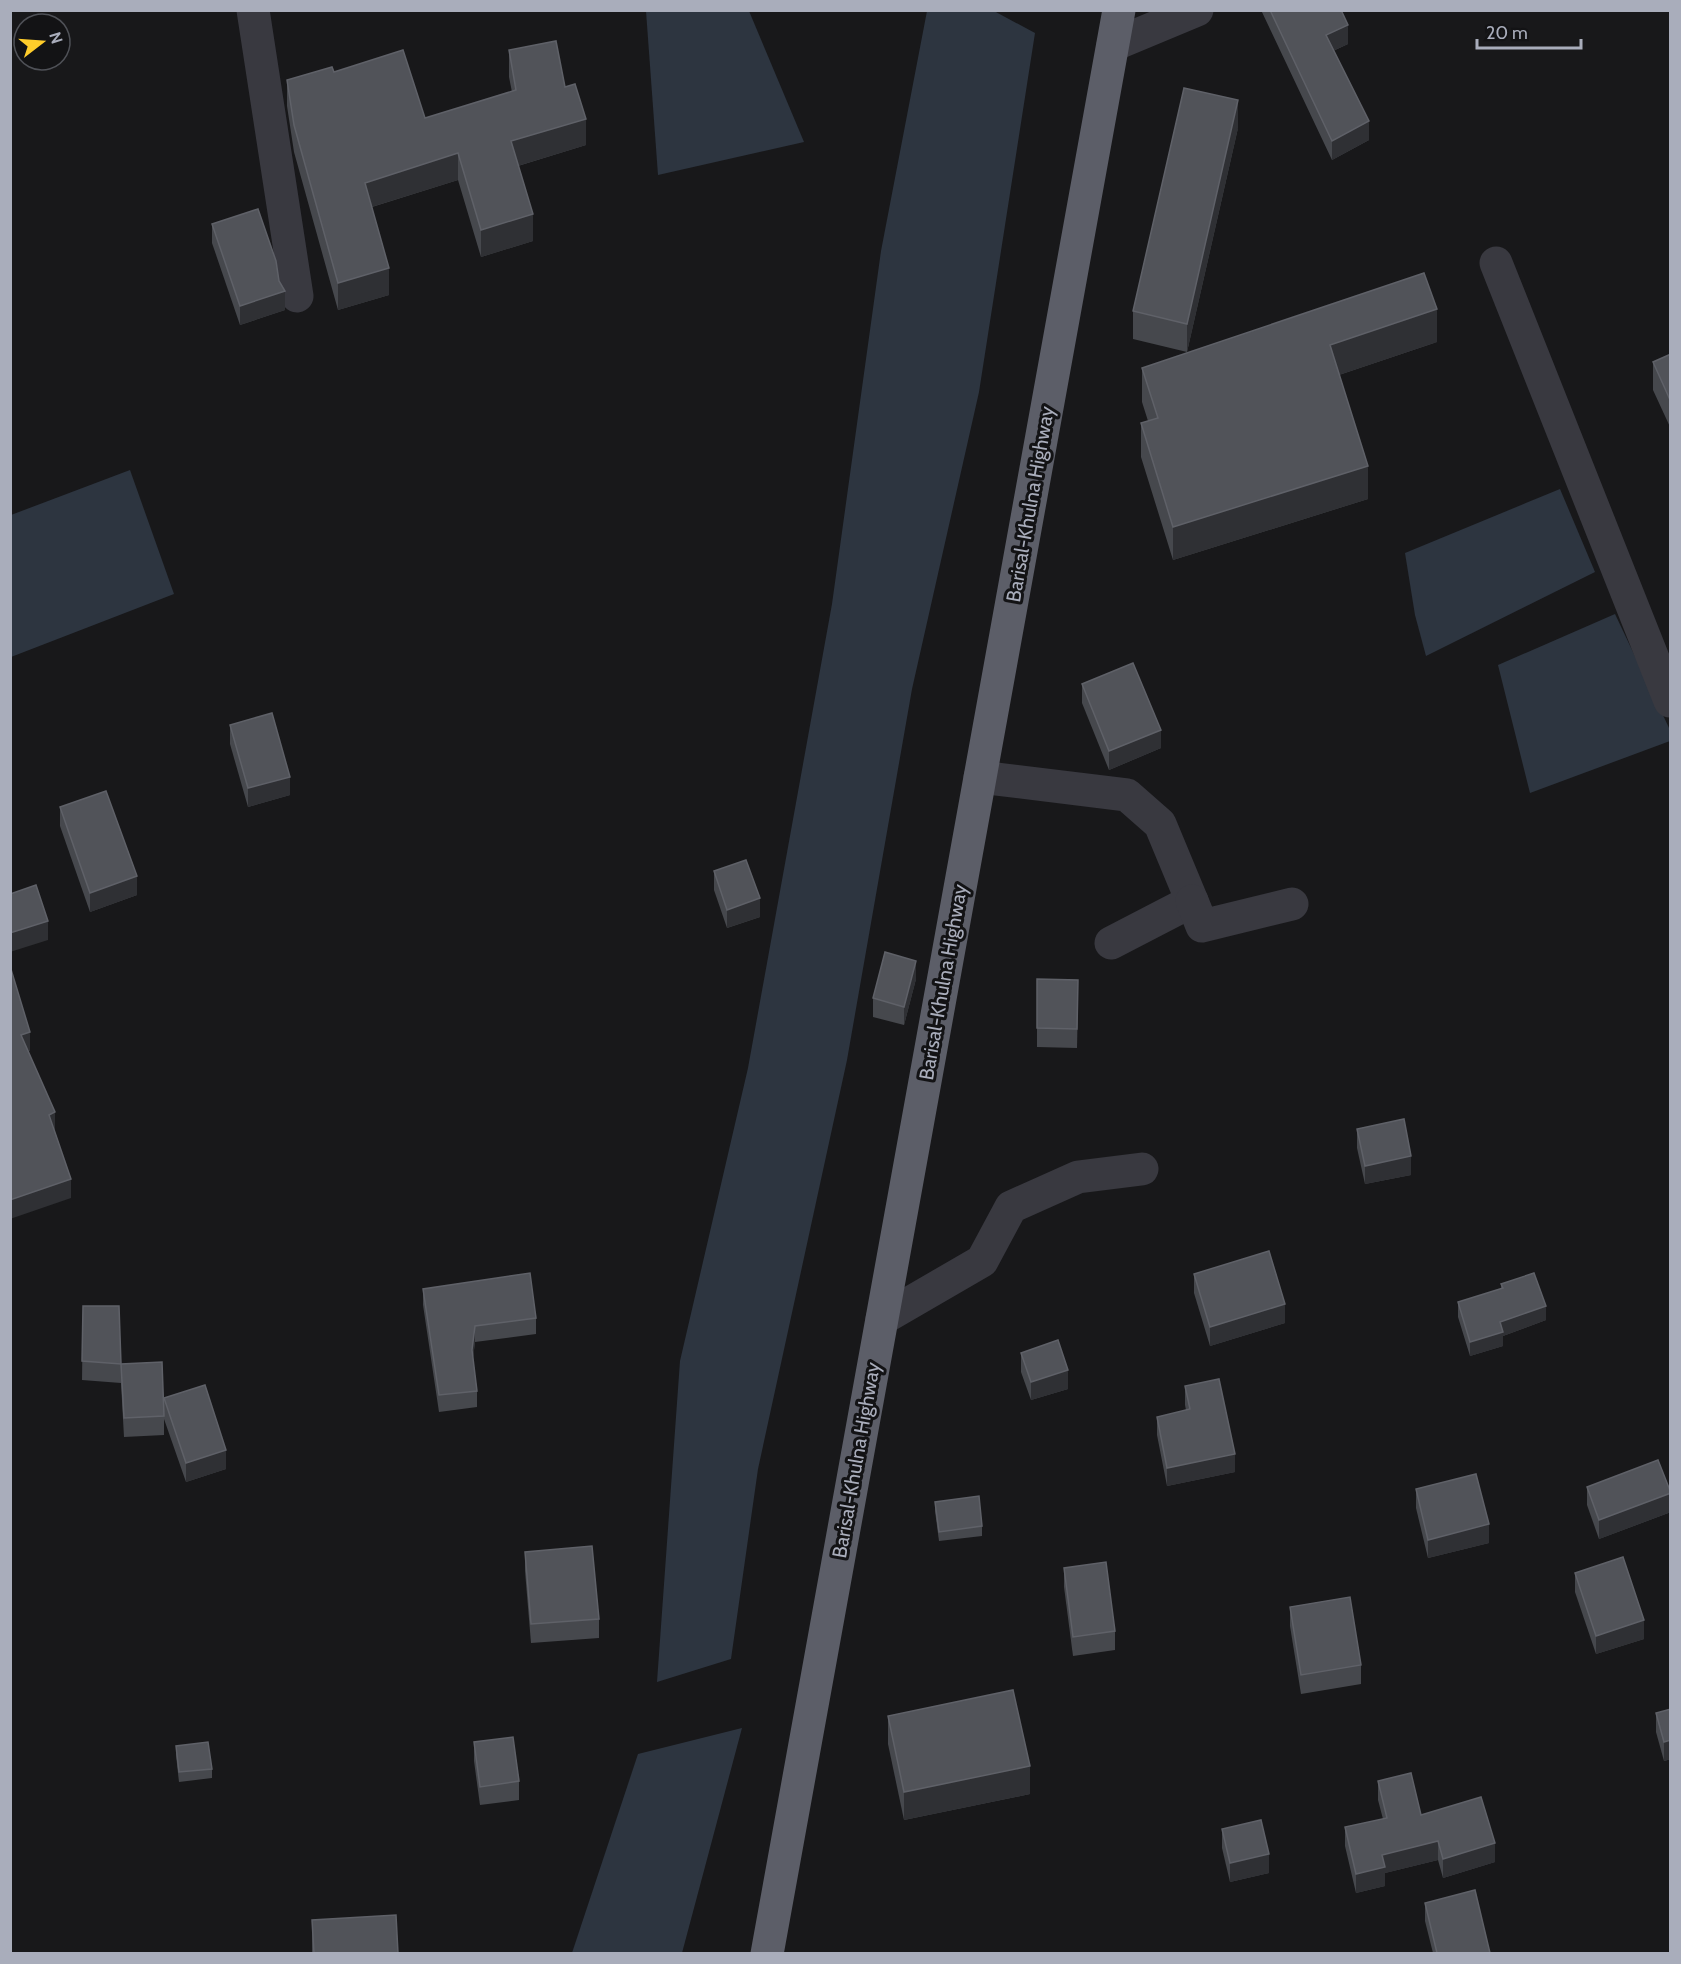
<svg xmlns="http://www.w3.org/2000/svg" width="1681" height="1964" font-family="Cabin,sans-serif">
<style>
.water{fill:#2d3540}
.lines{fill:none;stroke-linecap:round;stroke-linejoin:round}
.minor{stroke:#393940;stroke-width:33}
.trunk{stroke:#5c5e68;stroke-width:33}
.wall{fill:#46484d}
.shaded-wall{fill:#2f3034}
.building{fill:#515359;stroke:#5f6168;stroke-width:1.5}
.labels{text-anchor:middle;stroke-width:6;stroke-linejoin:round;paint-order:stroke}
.street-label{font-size:20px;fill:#a9adbb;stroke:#131315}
</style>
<rect width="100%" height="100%" fill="#18181a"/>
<!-- water -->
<g class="water">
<path d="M 646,11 L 749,11 L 804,142 L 658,175 Z"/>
<path d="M 927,11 L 994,11 L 1035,33 L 979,392 L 912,689 L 847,1060 L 758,1469 L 731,1659 L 657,1682 L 680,1361 L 748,1068 L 832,604 L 881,251 Z"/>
<path d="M 130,470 L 174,594 L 11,657 L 11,515 Z"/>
<path d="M 1560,489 L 1595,572 L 1426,656 L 1415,615 L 1405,553 Z"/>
<path d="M 1615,614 L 1670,730 L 1670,741 L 1530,793 L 1498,665 Z"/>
<path d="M 742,1728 L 682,1953 L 572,1953 L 638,1754 Z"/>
</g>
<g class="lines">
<!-- minor -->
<g class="minor">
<path d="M 253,10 L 297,296"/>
<path d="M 1113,45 L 1197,10"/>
<path d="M 1496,263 L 1670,701"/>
<path d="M 980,777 L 1127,795 L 1160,824 L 1192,901 L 1111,943"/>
<path d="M 1192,901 L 1202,926 L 1292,904"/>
<path d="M 882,1319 L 982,1261 L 1011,1207 L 1078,1177 L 1142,1169"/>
</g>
<!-- trunk -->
<path class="trunk" d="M 767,1954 L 1119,10"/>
</g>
<!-- wall -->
<g class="wall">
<path d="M 1261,10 L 1341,10 L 1348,44 L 1333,51 L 1369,140 L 1332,160 Z"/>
<path d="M 509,50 L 565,87 L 586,145 L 518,166 L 533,241 L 481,257 L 458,180 L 372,207 L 389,295 L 338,310 L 294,152 L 287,106 L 287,80 L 334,72 L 425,118 L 512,92 L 509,77 Z"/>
<path d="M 1238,128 L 1187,352 L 1133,339 L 1133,311 Z"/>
<path d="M 212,224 L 279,281 L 285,310 L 240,325 L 212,243 Z"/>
<path d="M 1437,342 L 1339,375 L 1368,499 L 1173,560 L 1141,457 L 1141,423 L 1148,421 L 1142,402 L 1142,368 Z"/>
<path d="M 1671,354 L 1671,429 L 1653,390 L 1653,362 Z"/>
<path d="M 1082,684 L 1161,748 L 1109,770 L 1082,703 Z"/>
<path d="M 230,725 L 290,795 L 248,807 L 230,744 Z"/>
<path d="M 60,807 L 137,895 L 90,912 L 60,826 Z"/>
<path d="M 714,871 L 760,917 L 727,928 L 714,890 Z"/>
<path d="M 916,979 L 904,1025 L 873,1017 L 873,998 Z"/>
<path d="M 1037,979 L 1078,999 L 1077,1048 L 1037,1047 Z"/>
<path d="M 1357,1129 L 1411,1175 L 1365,1184 L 1357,1148 Z"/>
<path d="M 1194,1274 L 1285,1323 L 1210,1346 L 1194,1293 Z"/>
<path d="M 1501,1284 L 1546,1320 L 1503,1336 L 1503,1346 L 1470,1356 L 1458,1317 L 1458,1302 L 1501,1289 Z"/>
<path d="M 423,1289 L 536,1318 L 536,1334 L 475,1342 L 473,1358 L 477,1391 L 477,1407 L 439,1412 L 423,1305 Z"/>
<path d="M 83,1306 L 121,1364 L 164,1398 L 226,1469 L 186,1482 L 164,1419 L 164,1435 L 124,1437 L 121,1383 L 82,1380 Z"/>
<path d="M 1021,1353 L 1068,1389 L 1031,1400 L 1021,1372 Z"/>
<path d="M 1185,1386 L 1235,1472 L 1167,1486 L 1157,1435 L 1157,1417 L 1186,1410 L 1185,1405 Z"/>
<path d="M 1587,1487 L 1671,1493 L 1671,1512 L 1599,1539 L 1587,1505 Z"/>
<path d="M 1416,1489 L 1489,1543 L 1428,1558 L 1416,1508 Z"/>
<path d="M 935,1502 L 982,1526 L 982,1536 L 939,1541 L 935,1511 Z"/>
<path d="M 525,1552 L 599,1619 L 599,1638 L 531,1643 L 525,1571 Z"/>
<path d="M 1064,1568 L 1115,1631 L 1115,1650 L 1073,1656 L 1064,1587 Z"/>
<path d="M 1575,1573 L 1644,1639 L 1596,1654 L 1575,1592 Z"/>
<path d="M 1290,1607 L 1361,1665 L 1361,1684 L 1301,1694 L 1290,1626 Z"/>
<path d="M 1671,1709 L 1671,1759 L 1664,1761 L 1656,1732 L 1656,1713 Z"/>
<path d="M 888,1716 L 1030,1794 L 904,1820 L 888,1744 Z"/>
<path d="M 474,1742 L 519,1781 L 519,1800 L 480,1805 L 474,1761 Z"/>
<path d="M 176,1746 L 212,1769 L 212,1778 L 179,1782 L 176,1755 Z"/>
<path d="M 1378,1781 L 1421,1815 L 1495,1862 L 1443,1878 L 1438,1860 L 1385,1873 L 1385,1886 L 1356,1893 L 1345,1846 L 1345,1827 L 1383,1819 L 1378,1800 Z"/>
<path d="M 1222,1829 L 1269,1873 L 1230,1882 L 1222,1848 Z"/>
<path d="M 1425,1903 L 1490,1953 L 1433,1953 L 1425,1921 Z"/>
<path d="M 312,1920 L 398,1953 L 312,1953 Z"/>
</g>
<!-- shaded-wall -->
<g class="shaded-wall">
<path d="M 1348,25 L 1348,44 L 1326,54 L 1326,35 Z"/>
<path d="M 1238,100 L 1238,128 L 1187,352 L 1187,324 Z"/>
<path d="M 586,119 L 586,145 L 511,168 L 511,141 Z"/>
<path d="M 1369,121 L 1369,140 L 1332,160 L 1332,141 Z"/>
<path d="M 458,153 L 458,180 L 365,209 L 365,183 Z"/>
<path d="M 533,214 L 533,241 L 481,257 L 481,230 Z"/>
<path d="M 389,268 L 389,295 L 338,310 L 338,283 Z"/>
<path d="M 285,291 L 285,310 L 240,325 L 240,306 Z"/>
<path d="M 1437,309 L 1437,342 L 1330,378 L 1330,345 Z"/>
<path d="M 1368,466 L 1368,499 L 1173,560 L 1173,527 Z"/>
<path d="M 1161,730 L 1161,748 L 1109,770 L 1109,751 Z"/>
<path d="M 290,777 L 290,795 L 248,807 L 248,788 Z"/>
<path d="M 137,876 L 137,895 L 90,912 L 90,893 Z"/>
<path d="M 760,898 L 760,917 L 727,928 L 727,910 Z"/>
<path d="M 48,921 L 48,940 L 10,952 L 10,933 Z"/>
<path d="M 916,961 L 916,979 L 904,1025 L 904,1007 Z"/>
<path d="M 30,1032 L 30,1051 L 21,1053 L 21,1035 Z"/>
<path d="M 55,1112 L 55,1131 L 49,1115 Z"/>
<path d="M 1411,1156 L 1411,1175 L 1365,1184 L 1365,1166 Z"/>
<path d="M 71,1179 L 71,1198 L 10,1219 L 10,1200 Z"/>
<path d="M 1285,1304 L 1285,1323 L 1210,1346 L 1210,1327 Z"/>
<path d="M 1546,1306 L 1546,1320 L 1503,1336 L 1503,1346 L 1470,1356 L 1470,1342 L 1500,1322 Z"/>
<path d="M 475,1326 L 475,1342 L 472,1366 L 472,1350 Z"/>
<path d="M 1068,1370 L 1068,1389 L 1031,1400 L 1031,1382 Z"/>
<path d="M 226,1450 L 226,1469 L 186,1482 L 186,1463 Z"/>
<path d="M 1235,1454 L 1235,1472 L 1167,1486 L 1167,1468 Z"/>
<path d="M 1671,1493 L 1671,1512 L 1599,1539 L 1599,1520 Z"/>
<path d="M 1489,1524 L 1489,1543 L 1428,1558 L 1428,1540 Z"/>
<path d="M 1644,1620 L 1644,1639 L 1596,1654 L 1596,1636 Z"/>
<path d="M 1671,1740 L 1671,1759 L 1664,1761 L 1664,1742 Z"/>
<path d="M 1030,1766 L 1030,1794 L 904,1820 L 904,1792 Z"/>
<path d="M 1438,1841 L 1438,1860 L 1385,1873 L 1385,1886 L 1356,1893 L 1356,1874 L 1382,1855 Z"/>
<path d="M 1495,1843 L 1495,1862 L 1443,1878 L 1443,1859 Z"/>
<path d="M 1269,1854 L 1269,1873 L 1230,1882 L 1230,1863 Z"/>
</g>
<!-- building -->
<g class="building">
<path d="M 1270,10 L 1341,10 L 1348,25 L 1326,35 L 1369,121 L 1332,141 Z"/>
<path d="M 556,41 L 565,87 L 575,84 L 586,119 L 511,141 L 533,214 L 481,230 L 458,153 L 365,183 L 389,268 L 338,283 L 294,125 L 287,80 L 332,67 L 334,72 L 403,50 L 425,118 L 516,90 L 509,50 Z"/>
<path d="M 1184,88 L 1238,100 L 1187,324 L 1133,311 Z"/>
<path d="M 258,209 L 276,261 L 279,281 L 285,291 L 240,306 L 212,224 Z"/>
<path d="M 1424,273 L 1437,309 L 1330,345 L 1368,466 L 1173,527 L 1141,423 L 1158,418 L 1142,368 Z"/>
<path d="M 1671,354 L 1671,402 L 1653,362 Z"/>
<path d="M 1133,663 L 1161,730 L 1109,751 L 1082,684 Z"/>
<path d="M 272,713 L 290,777 L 248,788 L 230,725 Z"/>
<path d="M 106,791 L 137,876 L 90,893 L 60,807 Z"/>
<path d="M 746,860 L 760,898 L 727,910 L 714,871 Z"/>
<path d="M 36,885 L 48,921 L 10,933 L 10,894 Z"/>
<path d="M 885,952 L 916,961 L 904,1007 L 873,998 Z"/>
<path d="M 10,966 L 30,1032 L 21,1035 L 55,1112 L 49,1115 L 71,1179 L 10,1200 Z"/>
<path d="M 1037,979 L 1078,980 L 1077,1029 L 1037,1028 Z"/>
<path d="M 1404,1119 L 1411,1156 L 1365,1166 L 1357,1129 Z"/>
<path d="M 1269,1251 L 1285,1304 L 1210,1327 L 1194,1274 Z"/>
<path d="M 530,1273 L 536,1318 L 475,1326 L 472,1350 L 477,1391 L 439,1395 L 423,1289 Z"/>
<path d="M 1534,1273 L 1546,1306 L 1500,1322 L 1503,1332 L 1470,1342 L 1458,1302 L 1503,1288 L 1501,1284 Z"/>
<path d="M 83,1306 L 119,1306 L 121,1364 L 82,1361 Z"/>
<path d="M 1058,1340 L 1068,1370 L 1031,1382 L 1021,1353 Z"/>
<path d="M 162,1362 L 164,1416 L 124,1418 L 121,1364 Z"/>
<path d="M 1219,1379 L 1235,1454 L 1167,1468 L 1157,1417 L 1190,1409 L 1185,1386 Z"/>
<path d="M 205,1385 L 226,1450 L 186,1463 L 164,1398 Z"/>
<path d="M 1658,1460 L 1671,1493 L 1599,1520 L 1587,1487 Z"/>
<path d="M 1476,1474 L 1489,1524 L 1428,1540 L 1416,1489 Z"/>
<path d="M 979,1496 L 982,1526 L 939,1532 L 935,1502 Z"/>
<path d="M 592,1546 L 599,1619 L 531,1624 L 525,1552 Z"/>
<path d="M 1623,1557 L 1644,1620 L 1596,1636 L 1575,1573 Z"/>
<path d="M 1106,1562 L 1115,1631 L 1073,1637 L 1064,1568 Z"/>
<path d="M 1350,1597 L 1361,1665 L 1301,1675 L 1290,1607 Z"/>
<path d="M 1013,1690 L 1030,1766 L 904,1792 L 888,1716 Z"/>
<path d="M 1671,1709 L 1671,1740 L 1664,1742 L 1656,1713 Z"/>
<path d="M 513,1737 L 519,1781 L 480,1787 L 474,1742 Z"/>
<path d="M 208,1742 L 212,1769 L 179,1772 L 176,1746 Z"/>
<path d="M 1411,1773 L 1421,1815 L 1481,1797 L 1495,1843 L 1443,1859 L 1438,1841 L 1382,1855 L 1385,1867 L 1356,1874 L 1345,1827 L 1387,1818 L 1378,1781 Z"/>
<path d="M 1261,1820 L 1269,1854 L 1230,1863 L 1222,1829 Z"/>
<path d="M 1475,1890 L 1490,1953 L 1437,1953 L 1425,1903 Z"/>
<path d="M 396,1915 L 398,1953 L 314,1953 L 312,1920 Z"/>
</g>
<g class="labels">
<!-- street labels -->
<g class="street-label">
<text transform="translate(1030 504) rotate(-80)" y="7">Barisal-Khulna Highway</text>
<text transform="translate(943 982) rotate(-80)" y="7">Barisal-Khulna Highway</text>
<text transform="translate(856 1460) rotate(-80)" y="7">Barisal-Khulna Highway</text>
</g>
</g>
<!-- border -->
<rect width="1681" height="1964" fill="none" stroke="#a9adbb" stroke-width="24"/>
<!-- north arrow -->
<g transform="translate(42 42) rotate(73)"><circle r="28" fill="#131315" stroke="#4f5157" stroke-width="1.5"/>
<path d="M0-4.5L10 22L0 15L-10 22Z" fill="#ffcd2b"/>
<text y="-9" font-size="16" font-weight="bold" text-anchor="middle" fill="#a9adbb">N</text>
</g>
<!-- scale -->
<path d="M1477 39v9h104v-9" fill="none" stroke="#a9adbb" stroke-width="3"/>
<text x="1486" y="39" font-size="18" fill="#a9adbb" stroke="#131315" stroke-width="4.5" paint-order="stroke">20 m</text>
</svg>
